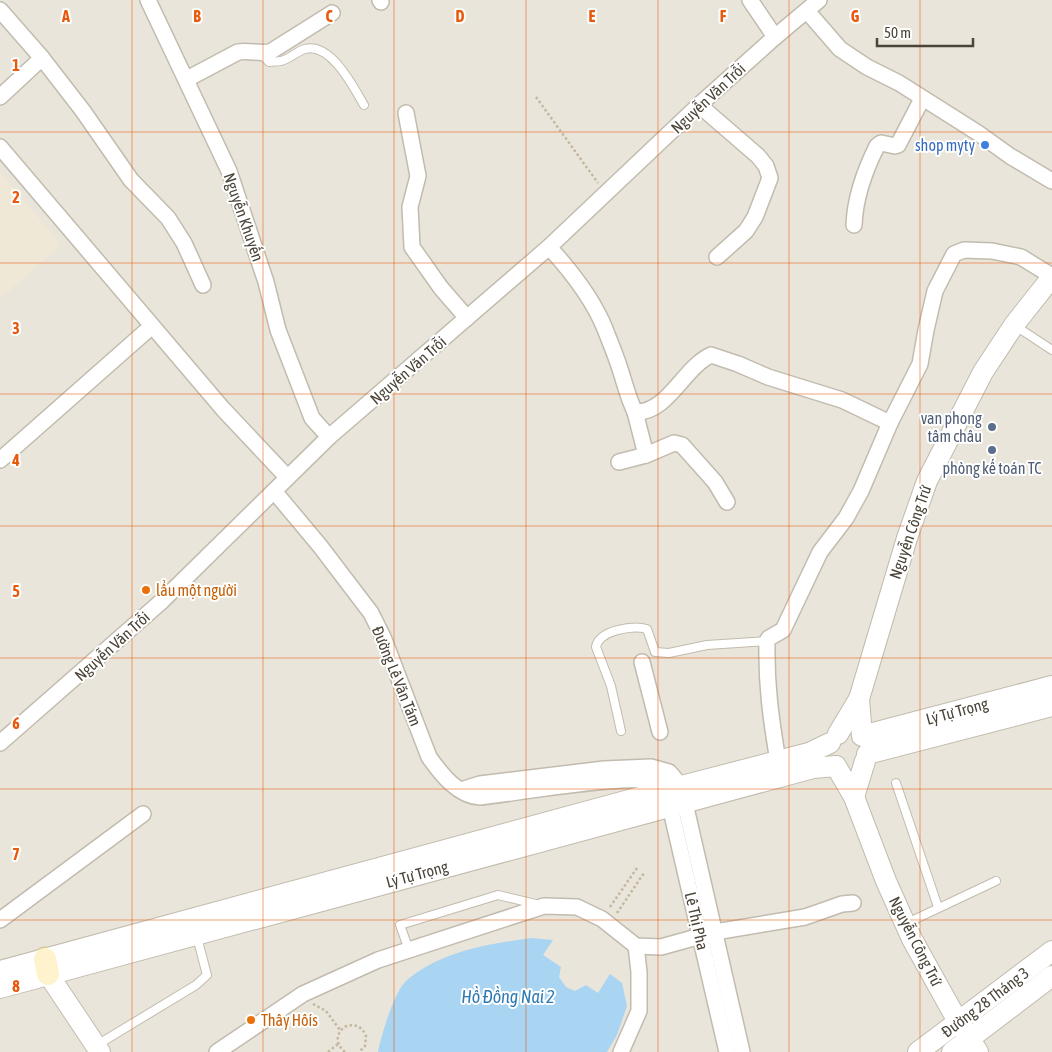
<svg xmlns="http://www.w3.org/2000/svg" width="1052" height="1052" font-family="'Asap Condensed',sans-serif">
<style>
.residential{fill:#eae5da}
.education{fill:#efe8d6}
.water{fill:#a9d4f2}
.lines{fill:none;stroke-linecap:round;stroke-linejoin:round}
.service-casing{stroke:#c2bbae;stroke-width:10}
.minor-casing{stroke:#c2bbae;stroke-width:18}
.tertiary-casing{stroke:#c2bbae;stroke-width:22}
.secondary-casing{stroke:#d6c79b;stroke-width:25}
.path{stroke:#c4b79f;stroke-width:2.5;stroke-dasharray:2.5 2.5;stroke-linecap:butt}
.service{stroke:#fff;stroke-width:8}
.minor{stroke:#fff;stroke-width:15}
.tertiary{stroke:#fff;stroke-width:20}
.secondary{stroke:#fff3cd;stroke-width:22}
.grid{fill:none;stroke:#e8590c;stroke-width:1;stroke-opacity:0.55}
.shop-dot{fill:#3f7fe0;stroke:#fff;stroke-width:2}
.service-dot{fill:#5c6f8a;stroke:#fff;stroke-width:2}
.food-dot{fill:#e8710a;stroke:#fff;stroke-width:2}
.labels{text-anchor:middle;stroke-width:4;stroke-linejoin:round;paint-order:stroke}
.street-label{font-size:16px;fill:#4b4439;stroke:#fff}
.shop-label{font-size:16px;fill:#366cbe;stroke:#fff;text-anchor:end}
.service-label{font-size:16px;fill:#4e5e75;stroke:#fff;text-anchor:end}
.food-label{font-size:16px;fill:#c56008;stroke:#fff;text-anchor:start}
.water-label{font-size:18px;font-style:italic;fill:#2e7ab2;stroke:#fff}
.grid-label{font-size:16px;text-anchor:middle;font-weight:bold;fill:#e8590c;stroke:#fff;stroke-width:4;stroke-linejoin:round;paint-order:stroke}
</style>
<rect width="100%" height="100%" fill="#f6f3ec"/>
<!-- residential -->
<rect class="residential" x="0" y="0" width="1052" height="1052"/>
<!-- education -->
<path class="education" d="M 0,171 L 61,245 L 0,299 Z"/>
<!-- water -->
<path class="water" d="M 531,938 L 553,940 L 543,955 L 561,967 L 559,977 L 566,987 L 575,991 L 586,985 L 598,993 L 610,974 L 622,983 L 627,1006 L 617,1035 L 607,1052 L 378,1052 C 381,1036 394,992 406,981 C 439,952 488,944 531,938 Z"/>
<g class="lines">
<defs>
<g id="service">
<path d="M 260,53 L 269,62 C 273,61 277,62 281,61 C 290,59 297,51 305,49 C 331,42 354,88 364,105"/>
<path d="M 1014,325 L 1052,350"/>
<path d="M 621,731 L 611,686 L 596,647 C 599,630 633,625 647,629 L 655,652 L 669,653 L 707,645 L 767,641"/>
<path d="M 896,783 L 938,907"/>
<path d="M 907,923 L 996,881"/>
<path d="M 409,950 L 400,925 L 498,895 L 540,905"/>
<path d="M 97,1045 L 196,985 L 207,975 L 197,937"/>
</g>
<g id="minor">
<path d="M 148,0 L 229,171 L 266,282 L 278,330 L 312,418 L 329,437"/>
<path d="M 380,0 L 381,2"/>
<path d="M 750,0 L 775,37"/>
<path d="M 0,10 L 42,58 L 83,111 L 131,180 L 168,218 L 184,243 L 203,285"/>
<path d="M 807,11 L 840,49 L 867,67 L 899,83 L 978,133 L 1010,156 L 1052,181"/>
<path d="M 187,79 L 238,52 C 249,50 259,54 270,52 L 332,13"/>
<path d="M 0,97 L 42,58"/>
<path d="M 699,105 L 758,156 L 766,166 L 770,178 L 755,217 L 746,231 L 717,257"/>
<path d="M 406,113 L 418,176 L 410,207 L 412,247 L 441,288 L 467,318"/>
<path d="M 0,147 L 223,409 L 287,477"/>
<path d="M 854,225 C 855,198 865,170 877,146 L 881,143 L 895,146 L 898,145 L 922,99"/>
<path d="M 549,247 C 571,271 593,299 605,329 C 610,342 616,356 620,369 C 625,384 628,398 635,412 C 667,414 684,367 711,355 L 738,364 L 768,377 L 842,400 L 890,423"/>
<path d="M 646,455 L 674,443 L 682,445 L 715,482 L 727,502"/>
<path d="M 0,460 L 152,326"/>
<path d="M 619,462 L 646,455 L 635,412"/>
<path d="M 274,491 L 320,546 L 371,613 L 383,637 L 429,757 C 441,774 458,796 480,797 C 511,794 639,771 659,783 C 668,787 668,798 670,806 L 727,1052"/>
<path d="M 642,662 L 660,732"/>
<path d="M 0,743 L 162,601 L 329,437 L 549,247 L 699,105 L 775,37 L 819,0"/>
<path d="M 778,761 C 771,719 766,685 767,641 L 769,638 L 783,630 L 820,552 L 846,518 L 861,491 L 890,423 L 920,364 L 926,330 L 935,291 L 954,254 L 964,250 L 992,251 L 1021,257 L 1052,276"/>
<path d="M 461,790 L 480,784 L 604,769 L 651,767 L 669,772 L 681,786 L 742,1052"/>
<path d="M 0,920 L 143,814"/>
<path d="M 217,1052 L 303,994 L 378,960 L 544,906 L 577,907 L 602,919 L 636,946 L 661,947 L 715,932 L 805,917 L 842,904 L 853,903"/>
<path d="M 621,1052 L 639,1011 L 639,972 L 636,946"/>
</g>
<g id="tertiary">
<path d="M 859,699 L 862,736 L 1052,686"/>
<path d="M 838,734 L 859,699 L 907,538 L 927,481 L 983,372 L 1014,325 L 1052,277"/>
<path d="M 867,754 L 1052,706"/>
<path d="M 854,797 L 865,761"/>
<path d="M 0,971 L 666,790 L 809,753 L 830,743"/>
<path d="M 48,974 L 100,1052"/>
<path d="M 0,988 L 813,768 L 836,766 L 854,797 L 886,881 L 912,939 L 956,1018 L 978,1052"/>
<path d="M 918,1052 L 1052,951"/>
<path d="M 952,1052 L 1052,976"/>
</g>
<path id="secondary" d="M 45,959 L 48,974"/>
</defs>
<!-- service casing -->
<use href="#service" class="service-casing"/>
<!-- minor casing -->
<use href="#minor" class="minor-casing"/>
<!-- tertiary casing -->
<use href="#tertiary" class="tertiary-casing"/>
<!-- secondary casing -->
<use href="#secondary" class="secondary-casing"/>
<!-- path -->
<g class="path">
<path d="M 536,97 L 598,183"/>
<path d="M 610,907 L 637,868"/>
<path d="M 617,913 L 644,873"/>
<path d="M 313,1004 L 326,1011 L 340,1030"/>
<path d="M 328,1052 L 338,1044"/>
<path d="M 345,1052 C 336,1045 335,1035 344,1027 C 354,1023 362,1026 366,1036 L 365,1046 L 359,1052"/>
</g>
<!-- service -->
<use href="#service" class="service"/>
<!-- minor -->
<use href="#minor" class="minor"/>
<!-- tertiary -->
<use href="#tertiary" class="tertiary"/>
<!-- secondary -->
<use href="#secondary" class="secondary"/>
</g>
<!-- grid -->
<path class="grid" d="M 132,0 L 132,1052M 263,0 L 263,1052M 394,0 L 394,1052M 526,0 L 526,1052M 658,0 L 658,1052M 789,0 L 789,1052M 920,0 L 920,1052M 0,132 L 1052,132M 0,263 L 1052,263M 0,394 L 1052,394M 0,526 L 1052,526M 0,658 L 1052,658M 0,789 L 1052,789M 0,920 L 1052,920"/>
<!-- markers -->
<circle class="shop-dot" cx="985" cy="145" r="5"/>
<g class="service-dot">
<circle cx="992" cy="427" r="5"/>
<circle cx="992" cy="450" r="5"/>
</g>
<g class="food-dot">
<circle cx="146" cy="590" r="5"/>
<circle cx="251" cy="1020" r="5"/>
</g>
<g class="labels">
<!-- street labels -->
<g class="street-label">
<text transform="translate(708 98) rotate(-43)" y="6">Nguyễn Văn Trỗi</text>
<text transform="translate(244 217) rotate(71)" y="6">Nguyễn Khuyến</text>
<text transform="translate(408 370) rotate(-41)" y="6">Nguyễn Văn Trỗi</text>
<text transform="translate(910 532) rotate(-71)" y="6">Nguyễn Công Trứ</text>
<text transform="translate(112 646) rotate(-42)" y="6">Nguyễn Văn Trỗi</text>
<text transform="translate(397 676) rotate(68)" y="6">Đường Lê Văn Tám</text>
<text transform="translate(957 711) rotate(-15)" y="6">Lý Tự Trọng</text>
<text transform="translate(417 874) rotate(-15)" y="6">Lý Tự Trọng</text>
<text transform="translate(697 921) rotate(77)" y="6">Lê Thị Pha</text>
<text transform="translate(916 941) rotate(63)" y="6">Nguyễn Công Trứ</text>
<text transform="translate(985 1002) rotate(-37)" y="6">Đường 28 Tháng 3</text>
</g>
<!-- shop labels -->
<g class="shop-label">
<text x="975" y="151">shop myty</text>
</g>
<!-- service labels -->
<g class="service-label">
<text x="982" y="424">van phong<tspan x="982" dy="18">tâm châu</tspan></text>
<text x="992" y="474" text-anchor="middle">phòng kế toán TC</text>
</g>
<!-- food labels -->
<g class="food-label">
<text x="156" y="596">lẩu một người</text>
<text x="261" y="1026">Thây Hôís</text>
</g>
<!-- water labels -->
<g class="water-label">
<text x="508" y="1003">Hồ Đồng Nai 2</text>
</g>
</g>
<g class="grid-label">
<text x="66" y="22">A</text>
<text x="197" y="22">B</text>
<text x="329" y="22">C</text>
<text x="460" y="22">D</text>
<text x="592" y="22">E</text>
<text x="723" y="22">F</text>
<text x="855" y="22">G</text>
<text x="16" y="71">1</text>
<text x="16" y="203">2</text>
<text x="16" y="334">3</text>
<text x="16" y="466">4</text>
<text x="16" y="597">5</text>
<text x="16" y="729">6</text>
<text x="16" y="860">7</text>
<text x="16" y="992">8</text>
</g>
<!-- scale -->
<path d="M877 38v8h96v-8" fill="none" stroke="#4b4439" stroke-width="2.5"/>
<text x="884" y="38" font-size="15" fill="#4b4439" stroke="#ffffff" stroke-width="4" paint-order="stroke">50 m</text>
</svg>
